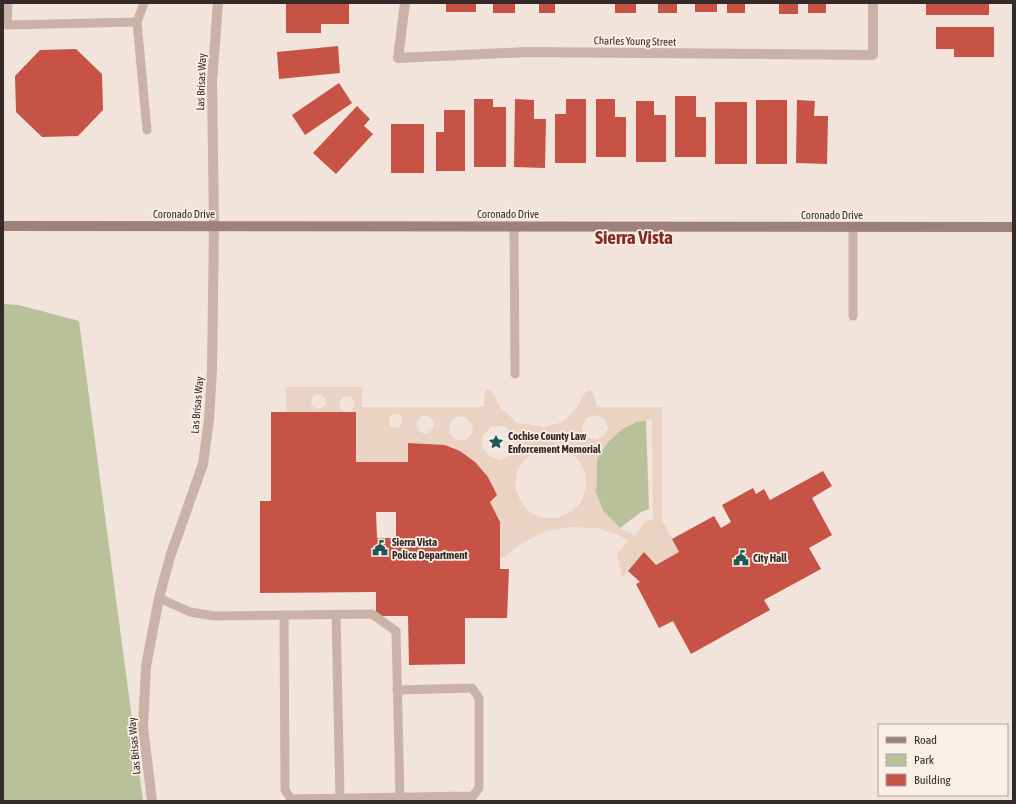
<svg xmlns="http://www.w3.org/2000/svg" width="1016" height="804" font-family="'Asap Condensed',sans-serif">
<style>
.green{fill:#b9c19b}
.plaza{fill:#ead3c2;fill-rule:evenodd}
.building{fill:#c65345;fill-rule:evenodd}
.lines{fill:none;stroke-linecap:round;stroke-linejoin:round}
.lane{stroke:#cab2a7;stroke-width:9}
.street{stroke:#cab2a7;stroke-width:10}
.secondary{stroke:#9e8178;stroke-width:10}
.labels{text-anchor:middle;stroke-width:3.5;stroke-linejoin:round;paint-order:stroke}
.street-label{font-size:11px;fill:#362a28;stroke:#f9efe7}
.poi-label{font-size:11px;font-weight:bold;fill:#362a28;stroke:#f9efe7;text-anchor:start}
.town-label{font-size:19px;font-weight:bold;fill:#852b21;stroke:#f9efe7}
</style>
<rect width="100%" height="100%" fill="#f2e4db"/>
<!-- green -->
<g class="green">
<path d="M 3,304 L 19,305 L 79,321 L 143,801 L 3,801 Z"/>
<path d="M 646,420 L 649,509 L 641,512 L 620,528 L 603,511 L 596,493 L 597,458 L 608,442 L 622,429 L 636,422 Z"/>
</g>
<!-- plaza -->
<path class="plaza" d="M 286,387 L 362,387 L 362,407 L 484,407 L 485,392 L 488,389 L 492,391 L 500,407 L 517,423 L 544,427 L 563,422 L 578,406 L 582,397 L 588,390 L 592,391 L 594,395 L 597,407 L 662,407 L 662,520 L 679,552 L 656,565 L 644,552 L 622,578 L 617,554 L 628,541 L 619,535 L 596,528 L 569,527 L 546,531 L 519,545 L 505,557 L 500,557 L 500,522 L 490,502 L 497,495 L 488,477 L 460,451 L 445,445 L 408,443 L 408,462 L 356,462 L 356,412 L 286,412 ZM 320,394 L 325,398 L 326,404 L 322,408 L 317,409 L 312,406 L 311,400 L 314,395 ZM 347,396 L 351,397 L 354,401 L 355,405 L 353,409 L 350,412 L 345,412 L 341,409 L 339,405 L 340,401 L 343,397 ZM 392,414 L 398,414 L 402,418 L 402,423 L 399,427 L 393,428 L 389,424 L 389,418 ZM 426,415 L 431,418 L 434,423 L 433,429 L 428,433 L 422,433 L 417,428 L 417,422 L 420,417 ZM 595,415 L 604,418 L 608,428 L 604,436 L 595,440 L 586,436 L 582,428 L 586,418 ZM 456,417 L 465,417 L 471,423 L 473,431 L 468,438 L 460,441 L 453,438 L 449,431 L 450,422 ZM 652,419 L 653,519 L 645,522 L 635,536 L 620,528 L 603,511 L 596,493 L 597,458 L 608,442 L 622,429 L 636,422 ZM 492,426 L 504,426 L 513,433 L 516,444 L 511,455 L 500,460 L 489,456 L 482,447 L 483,435 ZM 552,447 L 566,450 L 578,459 L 585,472 L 586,487 L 581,502 L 571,512 L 557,518 L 543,518 L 529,512 L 520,500 L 515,486 L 517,471 L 525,459 L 537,450 Z"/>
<!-- building -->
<g class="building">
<rect x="446" y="3" width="30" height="9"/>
<rect x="493" y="3" width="22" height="10"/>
<rect x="539" y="3" width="16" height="10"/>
<rect x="615" y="3" width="21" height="10"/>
<rect x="658" y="3" width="19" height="10"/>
<rect x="695" y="3" width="22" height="9"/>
<rect x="727" y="3" width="18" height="10"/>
<rect x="779" y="3" width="19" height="11"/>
<rect x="808" y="3" width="18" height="10"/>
<rect x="926" y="3" width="63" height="12"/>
<path d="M 286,4 L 349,4 L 349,24 L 321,24 L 321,33 L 286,33 Z"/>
<path d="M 936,27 L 994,27 L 994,57 L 954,57 L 954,49 L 936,49 Z"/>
<path d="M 338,46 L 340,73 L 279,79 L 277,52 Z"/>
<path d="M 76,49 L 102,74 L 103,110 L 78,136 L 42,137 L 16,112 L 15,76 L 40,50 Z"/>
<path d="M 339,83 L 352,103 L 305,135 L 292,115 Z"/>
<path d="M 675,96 L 696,96 L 696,117 L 706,117 L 706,157 L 675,157 Z"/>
<path d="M 474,99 L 493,99 L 493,107 L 506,107 L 506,167 L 474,167 Z"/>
<path d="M 515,99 L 534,100 L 534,119 L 546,119 L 545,168 L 514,167 Z"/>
<path d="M 566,99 L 586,99 L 586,163 L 555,163 L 555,114 L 566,114 Z"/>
<path d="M 596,99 L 615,99 L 615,117 L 626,117 L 626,157 L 596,157 Z"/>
<rect x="756" y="100" width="31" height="64"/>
<path d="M 797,100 L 815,101 L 814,116 L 828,116 L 827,164 L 796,163 Z"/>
<path d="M 636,101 L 654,101 L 654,115 L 666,115 L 666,162 L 636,162 Z"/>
<rect x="715" y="102" width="32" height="62"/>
<path d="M 357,106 L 370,119 L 364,126 L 373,134 L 336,174 L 313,153 Z"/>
<path d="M 444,110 L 465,110 L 465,171 L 436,171 L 436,132 L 444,132 Z"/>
<rect x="391" y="124" width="33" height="49"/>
<path d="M 271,412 L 356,412 L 356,462 L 408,462 L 408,443 L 445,445 L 460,451 L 475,462 L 488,477 L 497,495 L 490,502 L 500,522 L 500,569 L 509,569 L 507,618 L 465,618 L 465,664 L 409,665 L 408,616 L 376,616 L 376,592 L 260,593 L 260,501 L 271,501 ZM 376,512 L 396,512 L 396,538 L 377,538 Z"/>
<path d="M 823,471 L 832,486 L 812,498 L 832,535 L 809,548 L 821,569 L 764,600 L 770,610 L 691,654 L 673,621 L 659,628 L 636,584 L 640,582 L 628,571 L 644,552 L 656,565 L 679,552 L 672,539 L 714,516 L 721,528 L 731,522 L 722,505 L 753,488 L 756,494 L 764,489 L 770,500 Z"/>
</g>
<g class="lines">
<!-- lane -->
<g class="lane">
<path d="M 8,3 L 7,25 L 137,22"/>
<path d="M 144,3 L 137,22 L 147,130"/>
<path d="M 514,226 L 515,374"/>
<path d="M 853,316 L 853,227"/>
<path d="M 159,598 L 190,612 L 214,616 L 372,614 L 396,631 L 400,797"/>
<path d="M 336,614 L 340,798"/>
<path d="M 284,615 L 285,790 L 291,799 L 473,796 L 479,788 L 479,698 L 472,688 L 397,690"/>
</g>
<!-- street -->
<g class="street">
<path d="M 405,3 L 398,58 L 527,52 L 873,55 L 873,3"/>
<path d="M 152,801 L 143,727 L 146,666 L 159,598 L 170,557 L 203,464 L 209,419 L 212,370 L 214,226 L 212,82 L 218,3"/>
</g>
<!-- secondary -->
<path class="secondary" d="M 3,226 L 1013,227"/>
</g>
<!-- icons -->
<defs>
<symbol id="sight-bare" viewBox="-9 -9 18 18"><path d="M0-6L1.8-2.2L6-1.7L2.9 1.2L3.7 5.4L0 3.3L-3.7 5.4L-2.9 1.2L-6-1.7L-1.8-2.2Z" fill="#1d5854" stroke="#f9efe7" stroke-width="2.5" paint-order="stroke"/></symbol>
<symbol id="civic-bare" viewBox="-9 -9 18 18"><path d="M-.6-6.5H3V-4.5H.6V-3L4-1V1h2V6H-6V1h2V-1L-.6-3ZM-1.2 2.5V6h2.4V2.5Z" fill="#1d5854" stroke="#f9efe7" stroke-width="2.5" paint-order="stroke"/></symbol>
</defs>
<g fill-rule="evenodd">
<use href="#sight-bare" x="485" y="431" width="22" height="22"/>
<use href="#civic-bare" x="369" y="537" width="22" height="22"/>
<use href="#civic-bare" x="730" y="547" width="22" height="22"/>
</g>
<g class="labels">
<!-- street labels -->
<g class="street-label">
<text transform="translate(635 41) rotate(1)" y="4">Charles Young Street</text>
<text transform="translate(201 82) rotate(-88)" y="4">Las Brisas Way</text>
<text x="184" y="218">Coronado Drive</text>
<text x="508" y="218">Coronado Drive</text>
<text x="832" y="219">Coronado Drive</text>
<text transform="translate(197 405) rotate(-85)" y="4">Las Brisas Way</text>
<text transform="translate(134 746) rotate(-95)" y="4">Las Brisas Way</text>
</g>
<!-- poi labels -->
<g class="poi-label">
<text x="508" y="440">Cochise County Law<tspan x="508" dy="13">Enforcement Memorial</tspan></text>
<text x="392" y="546">Sierra Vista<tspan x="392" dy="13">Police Department</tspan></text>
<text x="753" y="562">City Hall</text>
</g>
<!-- town labels -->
<g class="town-label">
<text x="634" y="244">Sierra Vista</text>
</g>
</g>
<!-- border -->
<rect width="1016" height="804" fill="none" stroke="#362a28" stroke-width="8"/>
<!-- legend -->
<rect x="878" y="724" width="130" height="72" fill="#f9efe7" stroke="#aba09b"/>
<rect x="886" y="737" width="20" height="6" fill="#9e8178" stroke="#aba09b"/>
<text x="914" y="744" font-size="12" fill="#362a28">Road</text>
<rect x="886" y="754" width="20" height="12" fill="#b9c19b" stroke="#aba09b"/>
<text x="914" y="764" font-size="12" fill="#362a28">Park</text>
<rect x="886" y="774" width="20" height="12" fill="#c65345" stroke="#aba09b"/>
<text x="914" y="784" font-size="12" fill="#362a28">Building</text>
</svg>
